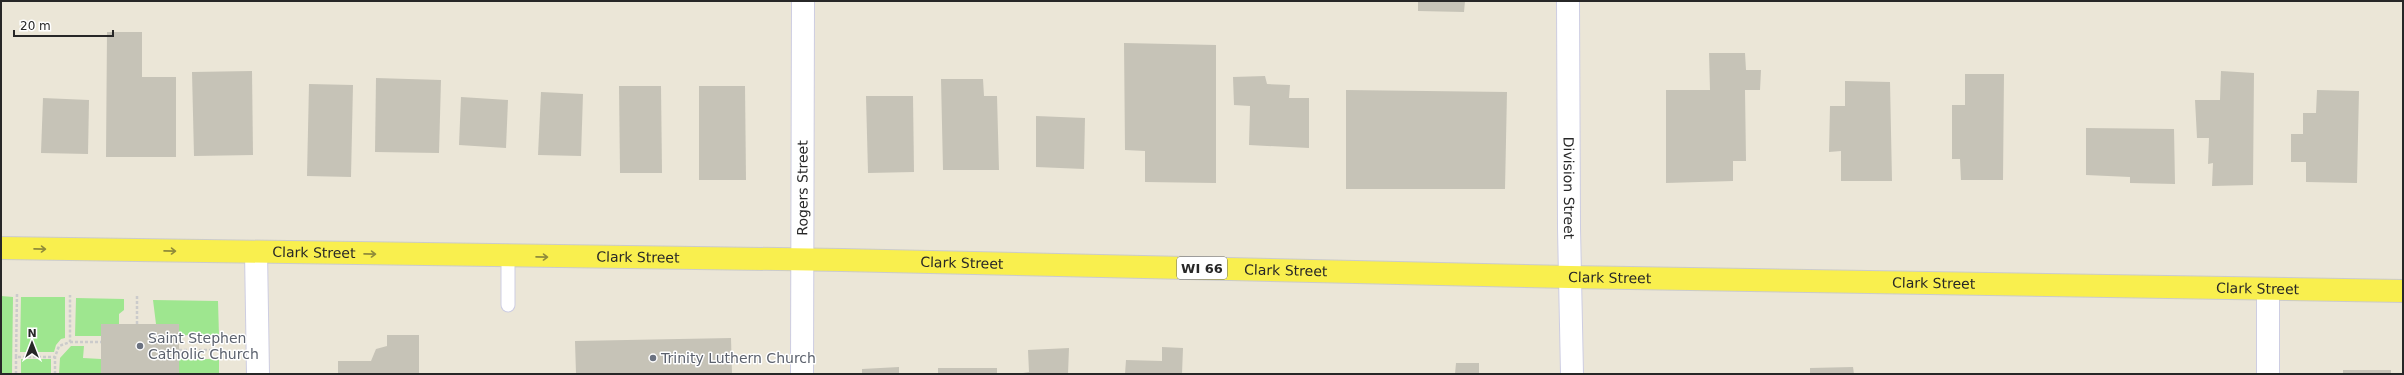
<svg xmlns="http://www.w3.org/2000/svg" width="2404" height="375" font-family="'DejaVu Sans',sans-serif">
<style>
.green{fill:#9ee68f}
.building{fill:#c6c3b7}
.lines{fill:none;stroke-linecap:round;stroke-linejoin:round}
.lane-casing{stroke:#cdcde2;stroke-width:15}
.street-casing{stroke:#cdcde2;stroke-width:24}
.secondary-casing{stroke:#cdcde2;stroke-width:24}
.primary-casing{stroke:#cbcbcb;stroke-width:24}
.path{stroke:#cbcbcb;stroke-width:2.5;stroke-dasharray:3 2;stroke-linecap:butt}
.lane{stroke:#fff;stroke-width:13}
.street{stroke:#fff;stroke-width:22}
.secondary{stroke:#fff;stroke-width:22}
.primary{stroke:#f9ef4e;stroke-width:22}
.oneway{stroke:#908b3a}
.worship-dot{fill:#6b7280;stroke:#fff;stroke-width:1.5}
.labels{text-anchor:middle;stroke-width:3;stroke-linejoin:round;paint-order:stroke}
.shield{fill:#fff;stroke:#686868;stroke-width:1}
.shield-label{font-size:13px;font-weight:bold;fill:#272727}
.street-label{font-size:14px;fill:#272727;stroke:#fff}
.worship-label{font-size:14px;fill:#5b616d;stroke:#fff;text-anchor:start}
</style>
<rect width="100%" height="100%" fill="#ebe6d7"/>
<!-- green -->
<g class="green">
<path d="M 1,296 L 13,297 L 12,374 L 1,374 Z"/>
<path d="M 21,297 L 65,297 L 65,338 L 61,339 L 56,345 L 54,352 L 20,352 Z"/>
<path d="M 76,298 L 124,299 L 124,310 L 119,314 L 119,324 L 101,324 L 101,336 L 75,336 Z"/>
<path d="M 153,300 L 218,301 L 219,336 L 179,335 L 156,324 Z"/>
<path d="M 71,346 L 84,346 L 83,358 L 101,359 L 101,374 L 59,374 L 60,358 Z"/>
<rect x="21" y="359" width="30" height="15"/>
<rect x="179" y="359" width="40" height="15"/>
</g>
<!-- building -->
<g class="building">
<path d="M 1418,1 L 1465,1 L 1464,12 L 1418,11 Z"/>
<path d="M 107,32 L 142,32 L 142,77 L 176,77 L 176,157 L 106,157 Z"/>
<path d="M 1124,43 L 1216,45 L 1216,183 L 1145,182 L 1145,151 L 1125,150 Z"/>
<path d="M 1709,53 L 1745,53 L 1746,70 L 1761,70 L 1760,90 L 1745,90 L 1746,161 L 1733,161 L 1733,181 L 1666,183 L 1666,90 L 1710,90 Z"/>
<path d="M 252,71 L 253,155 L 194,156 L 192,72 Z"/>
<path d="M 2221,71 L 2254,73 L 2253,185 L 2212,186 L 2213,163 L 2208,164 L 2209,138 L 2197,138 L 2195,100 L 2220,100 Z"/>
<path d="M 1965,74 L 2004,74 L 2003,180 L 1961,180 L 1960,159 L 1952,159 L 1952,105 L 1965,105 Z"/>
<path d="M 1265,76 L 1267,84 L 1290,85 L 1289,98 L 1309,98 L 1309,148 L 1249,145 L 1250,106 L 1234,105 L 1233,77 Z"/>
<path d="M 376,78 L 441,80 L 439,153 L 375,152 Z"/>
<path d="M 941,79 L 983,79 L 984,96 L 997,96 L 999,170 L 943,170 Z"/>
<path d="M 1845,81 L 1890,82 L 1892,181 L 1841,181 L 1841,151 L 1829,152 L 1830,106 L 1845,106 Z"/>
<path d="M 309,84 L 353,85 L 351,177 L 307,176 Z"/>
<path d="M 619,86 L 661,86 L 662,173 L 620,173 Z"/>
<path d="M 699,86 L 745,86 L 746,180 L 699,180 Z"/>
<path d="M 1346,90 L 1507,92 L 1505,189 L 1346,189 Z"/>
<path d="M 2317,90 L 2359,91 L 2357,183 L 2306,182 L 2306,162 L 2291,162 L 2291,134 L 2303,134 L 2303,113 L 2316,113 Z"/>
<path d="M 541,92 L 583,94 L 581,156 L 538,155 Z"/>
<path d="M 866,96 L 913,96 L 914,172 L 868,173 Z"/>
<path d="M 461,97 L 508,100 L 506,148 L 459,145 Z"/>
<path d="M 43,98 L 89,100 L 88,154 L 41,153 Z"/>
<path d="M 1036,116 L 1085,118 L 1084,169 L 1036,167 Z"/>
<path d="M 2086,128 L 2174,129 L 2175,184 L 2130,183 L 2130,177 L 2086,175 Z"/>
<rect x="101" y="324" width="78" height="50"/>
<path d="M 387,335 L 419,335 L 419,374 L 338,374 L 338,361 L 371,361 L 376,349 L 387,346 Z"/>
<path d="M 731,338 L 732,374 L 576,374 L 575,341 Z"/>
<path d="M 1162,347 L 1183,348 L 1182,374 L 1125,374 L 1126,360 L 1162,361 Z"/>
<path d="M 1069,348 L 1068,374 L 1017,374 L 1029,372 L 1028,350 Z"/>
<path d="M 1456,363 L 1479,363 L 1479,374 L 1455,374 Z"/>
<path d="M 899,367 L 899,374 L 862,374 L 862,369 Z"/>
<path d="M 1853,367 L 1854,374 L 1810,374 L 1810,368 Z"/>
<rect x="938" y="368" width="59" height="6"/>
<rect x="2343" y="370" width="48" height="4"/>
</g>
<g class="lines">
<defs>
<path id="lane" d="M 508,305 L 508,257"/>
<g id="street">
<path d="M 256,252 L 258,374"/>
<path d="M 2268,290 L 2268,374"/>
<path id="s1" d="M 802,374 L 803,1"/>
</g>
<g id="secondary">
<path id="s2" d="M 1568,1 L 1569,228 L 1572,374"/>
</g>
<g id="primary">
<path id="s3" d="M 1,248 L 842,260 L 1570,277 L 2403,291"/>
</g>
</defs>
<!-- lane casing -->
<use href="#lane" class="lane-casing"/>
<!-- street casing -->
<use href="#street" class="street-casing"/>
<!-- secondary casing -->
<use href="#secondary" class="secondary-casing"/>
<!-- primary casing -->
<use href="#primary" class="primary-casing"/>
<!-- path -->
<g class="path">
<path d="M 17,294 L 16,357 L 55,357"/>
<path d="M 137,296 L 137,324"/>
<path d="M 70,342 L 101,342"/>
<path d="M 179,350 L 223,350"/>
<path d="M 16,374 L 16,357"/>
<path d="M 55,374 L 55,357 L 59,346 L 70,342 L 70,295"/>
</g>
<!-- lane -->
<use href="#lane" class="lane"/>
<!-- street -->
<use href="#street" class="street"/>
<!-- secondary -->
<use href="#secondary" class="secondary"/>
<!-- primary -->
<use href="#primary" class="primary"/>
</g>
<!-- one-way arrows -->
<defs><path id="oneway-shaft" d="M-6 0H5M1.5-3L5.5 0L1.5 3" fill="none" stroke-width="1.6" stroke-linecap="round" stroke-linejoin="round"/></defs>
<g class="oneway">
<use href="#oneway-shaft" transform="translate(40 249) rotate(1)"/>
<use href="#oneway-shaft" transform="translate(170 251) rotate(1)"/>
<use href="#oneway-shaft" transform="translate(370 254) rotate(1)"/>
<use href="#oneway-shaft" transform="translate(542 257) rotate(1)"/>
</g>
<!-- markers -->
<g class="worship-dot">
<circle cx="140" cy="346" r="4"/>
<circle cx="653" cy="358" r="4"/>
</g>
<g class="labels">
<!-- shield labels -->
<rect class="shield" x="1177" y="257" width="50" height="22" rx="3"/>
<g class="shield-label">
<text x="1202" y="273">WI 66</text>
</g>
<!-- street labels -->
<g class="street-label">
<text dy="5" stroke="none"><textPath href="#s1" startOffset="186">Rogers Street</textPath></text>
<text dy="5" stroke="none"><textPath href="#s2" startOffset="187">Division Street</textPath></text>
<text dy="5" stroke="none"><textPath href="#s3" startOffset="313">Clark Street</textPath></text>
<text dy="5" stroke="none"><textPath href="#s3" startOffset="637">Clark Street</textPath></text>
<text dy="5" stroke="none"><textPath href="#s3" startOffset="961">Clark Street</textPath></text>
<text dy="5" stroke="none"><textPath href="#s3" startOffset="1285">Clark Street</textPath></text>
<text dy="5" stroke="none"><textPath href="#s3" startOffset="1609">Clark Street</textPath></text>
<text dy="5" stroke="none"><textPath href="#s3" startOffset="1933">Clark Street</textPath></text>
<text dy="5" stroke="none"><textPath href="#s3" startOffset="2257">Clark Street</textPath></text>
</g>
<!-- worship labels -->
<g class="worship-label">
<text x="148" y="343">Saint Stephen<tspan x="148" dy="16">Catholic Church</tspan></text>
<text x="661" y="363">Trinity Luthern Church</text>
</g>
</g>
<!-- border -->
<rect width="2404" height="375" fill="none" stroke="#272727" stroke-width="4"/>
<!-- north arrow -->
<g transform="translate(32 343)" stroke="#ffffff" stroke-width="3" paint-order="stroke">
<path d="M0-3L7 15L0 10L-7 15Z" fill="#272727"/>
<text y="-6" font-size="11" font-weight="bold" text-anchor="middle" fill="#272727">N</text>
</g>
<!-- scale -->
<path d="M14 30v6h99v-6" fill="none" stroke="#272727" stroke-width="2"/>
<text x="20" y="30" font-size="12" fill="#272727" stroke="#ffffff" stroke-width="3" paint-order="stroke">20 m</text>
</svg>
